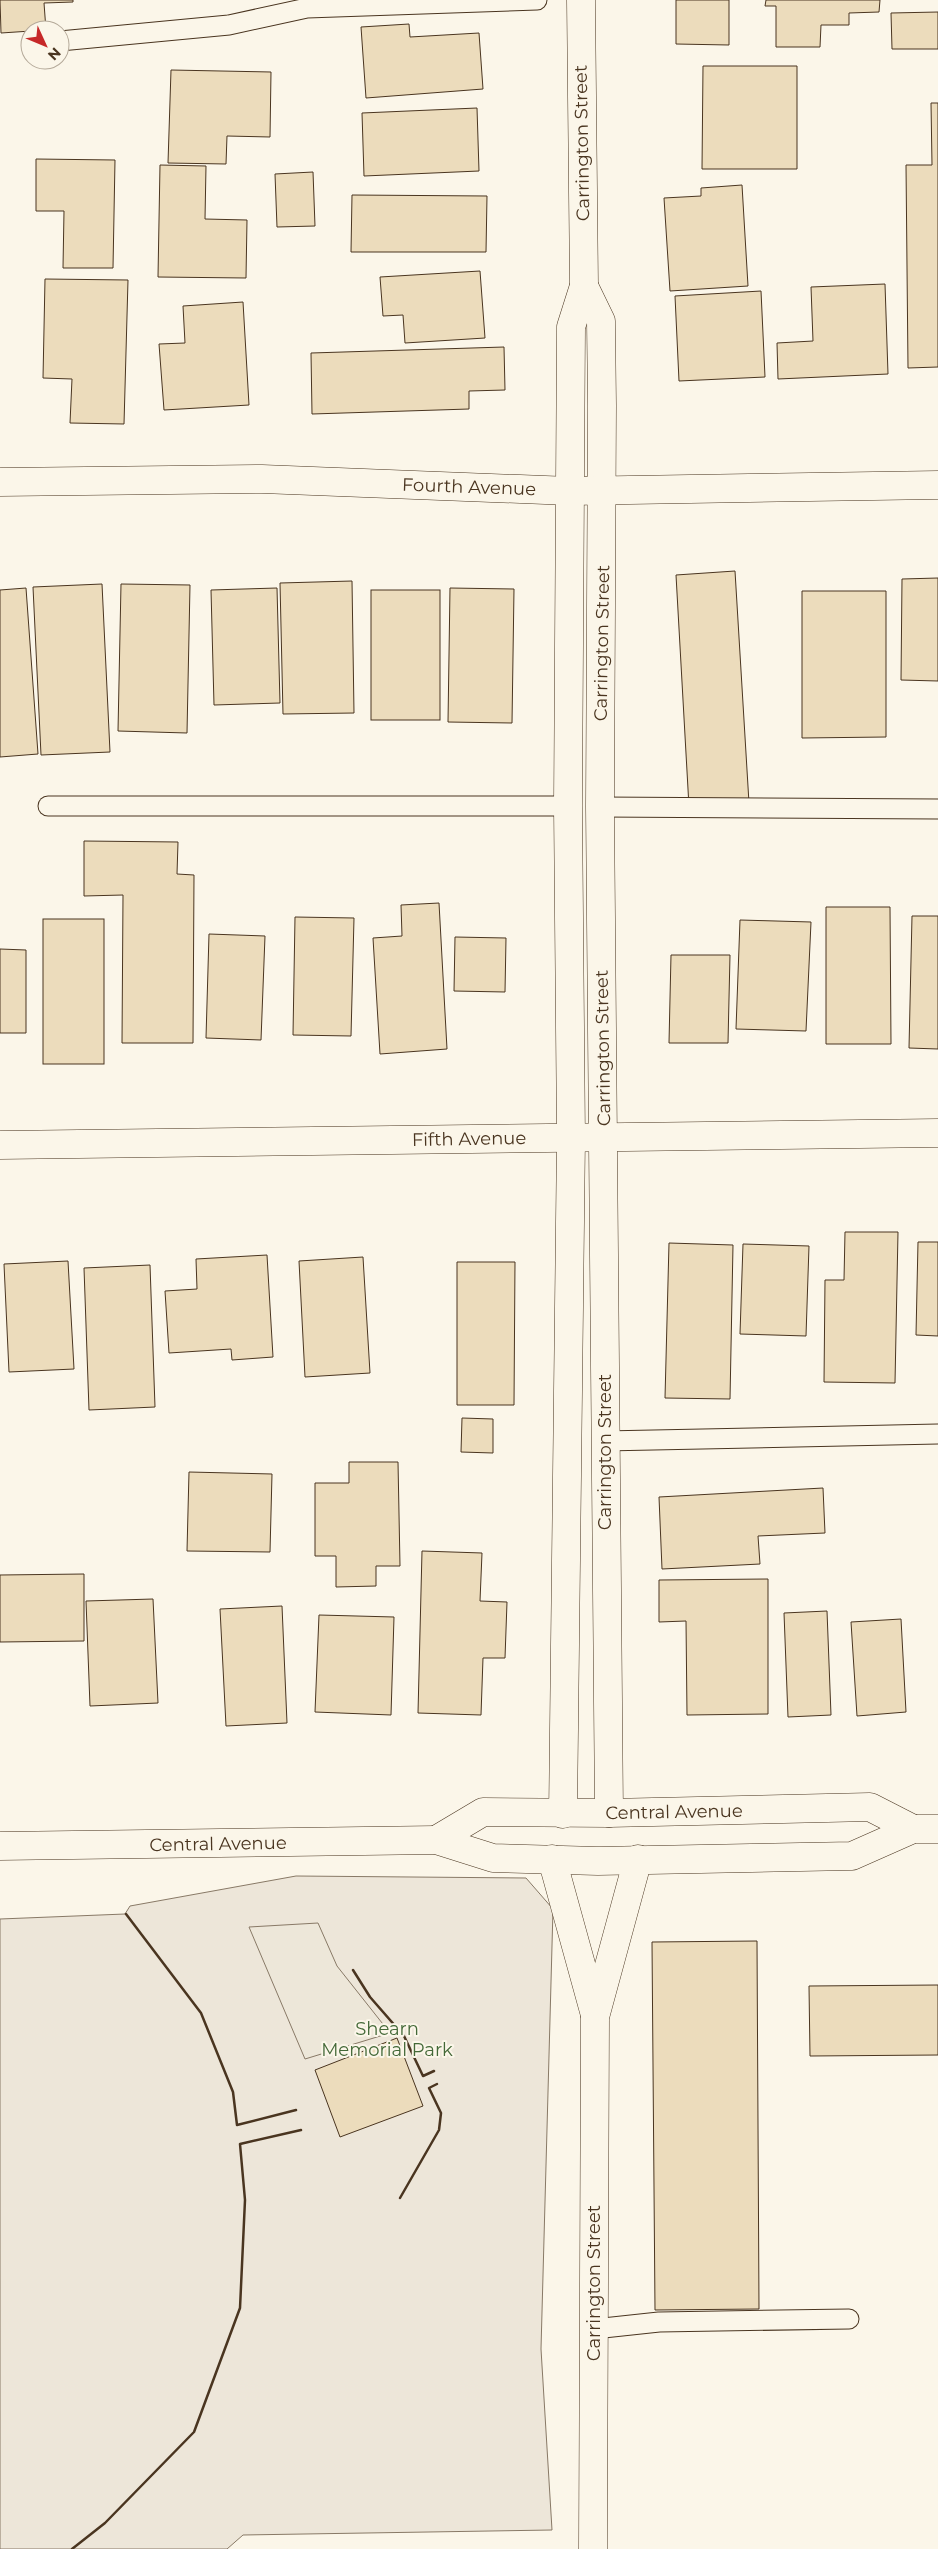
<svg xmlns="http://www.w3.org/2000/svg" width="938" height="2549" font-family="Montserrat,sans-serif">
<style>
.green{fill:#ede6d9;stroke:#887966}
.parking{fill:#ede7d9;stroke:#887966}
.building{fill:#ecdcbc;stroke:#4a3520}
.lines{fill:none;stroke-linecap:round;stroke-linejoin:round}
.service-casing{stroke:#4a3520;stroke-width:21}
.minor-casing{stroke:#4a3520;stroke-width:29}
.secondary-casing{stroke:#4a3520;stroke-width:29}
.service{stroke:#fbf6e9;stroke-width:19}
.minor{stroke:#fbf6e9;stroke-width:28}
.secondary{stroke:#fbf6e9;stroke-width:28}
.wall{stroke:#4a3520;stroke-width:2.5}
.labels{text-anchor:middle;stroke-width:4;stroke-linejoin:round;paint-order:stroke}
.street-label{font-size:18px;fill:#4a3520;stroke:#fbf6e9}
.park-label{font-size:18px;fill:#436837;stroke:#fbf6e9}
</style>
<rect width="100%" height="100%" fill="#fbf6e9"/>
<!-- green -->
<path class="green" d="M 296,1876 L 526,1878 L 553,1909 L 541,2349 L 552,2530 L 243,2535 L 227,2549 L 0,2549 L 0,1919 L 125,1914 L 130,1906 Z"/>
<!-- parking -->
<path class="parking" d="M 318,1923 L 337,1966 L 390,2033 L 305,2059 L 249,1927 Z"/>
<!-- building -->
<g class="building">
<path d="M 0,0 L 73,0 L 73,2 L 44,3 L 46,30 L 1,33 Z"/>
<path d="M 676,0 L 729,0 L 729,45 L 676,44 Z"/>
<path d="M 766,0 L 880,0 L 879,12 L 849,13 L 849,25 L 821,25 L 820,47 L 776,47 L 776,6 L 765,6 Z"/>
<path d="M 938,12 L 938,49 L 892,49 L 891,13 Z"/>
<path d="M 409,24 L 410,37 L 479,33 L 483,89 L 366,98 L 361,27 Z"/>
<path d="M 703,66 L 797,66 L 797,169 L 702,169 Z"/>
<path d="M 171,70 L 271,72 L 270,137 L 227,136 L 226,164 L 168,163 Z"/>
<path d="M 931,103 L 938,103 L 938,367 L 908,368 L 906,165 L 932,165 Z"/>
<path d="M 477,108 L 479,171 L 364,176 L 362,113 Z"/>
<path d="M 36,159 L 115,160 L 113,268 L 63,268 L 64,211 L 36,211 Z"/>
<path d="M 160,165 L 206,166 L 205,219 L 247,220 L 246,278 L 158,277 Z"/>
<path d="M 313,172 L 315,226 L 277,227 L 275,174 Z"/>
<path d="M 742,185 L 748,286 L 670,291 L 664,198 L 701,196 L 701,188 Z"/>
<path d="M 352,195 L 487,196 L 486,252 L 351,252 Z"/>
<path d="M 480,271 L 485,338 L 405,343 L 403,315 L 383,316 L 380,277 Z"/>
<path d="M 45,279 L 128,280 L 124,424 L 70,423 L 72,379 L 43,378 Z"/>
<path d="M 885,284 L 888,374 L 778,379 L 777,343 L 813,341 L 811,287 Z"/>
<path d="M 761,291 L 765,377 L 679,381 L 675,296 Z"/>
<path d="M 243,302 L 249,405 L 164,410 L 159,344 L 185,343 L 183,306 Z"/>
<path d="M 504,347 L 505,390 L 469,391 L 469,409 L 312,414 L 311,353 Z"/>
<path d="M 735,571 L 749,803 L 689,807 L 676,575 Z"/>
<path d="M 938,578 L 938,681 L 901,680 L 902,579 Z"/>
<path d="M 352,581 L 354,713 L 283,714 L 280,583 Z"/>
<path d="M 102,584 L 110,752 L 41,755 L 33,587 Z"/>
<path d="M 121,584 L 190,585 L 187,733 L 118,731 Z"/>
<path d="M 26,588 L 38,754 L 0,757 L 0,590 Z"/>
<path d="M 277,588 L 280,703 L 214,705 L 211,590 Z"/>
<path d="M 450,588 L 514,589 L 512,723 L 448,722 Z"/>
<rect x="371" y="590" width="69" height="130"/>
<path d="M 802,591 L 886,591 L 886,737 L 802,738 Z"/>
<path d="M 84,841 L 178,842 L 177,874 L 194,875 L 193,1043 L 122,1043 L 123,895 L 84,896 Z"/>
<path d="M 439,903 L 447,1049 L 380,1054 L 373,938 L 402,936 L 401,905 Z"/>
<path d="M 826,907 L 890,907 L 891,1044 L 826,1044 Z"/>
<path d="M 912,916 L 938,916 L 938,1049 L 909,1048 Z"/>
<path d="M 295,917 L 354,918 L 351,1036 L 293,1035 Z"/>
<rect x="43" y="919" width="61" height="145"/>
<path d="M 740,920 L 811,922 L 806,1031 L 736,1029 Z"/>
<path d="M 209,934 L 265,936 L 261,1040 L 206,1038 Z"/>
<path d="M 455,937 L 506,938 L 505,992 L 454,991 Z"/>
<path d="M 0,949 L 26,950 L 26,1033 L 0,1033 Z"/>
<path d="M 671,955 L 730,955 L 728,1043 L 669,1043 Z"/>
<path d="M 845,1232 L 898,1232 L 895,1383 L 824,1382 L 825,1280 L 844,1280 Z"/>
<path d="M 918,1242 L 938,1242 L 938,1336 L 916,1335 Z"/>
<path d="M 669,1243 L 733,1245 L 730,1399 L 665,1398 Z"/>
<path d="M 743,1244 L 809,1246 L 806,1336 L 740,1334 Z"/>
<path d="M 267,1255 L 273,1357 L 232,1360 L 231,1349 L 169,1353 L 165,1291 L 197,1289 L 196,1259 Z"/>
<path d="M 363,1257 L 370,1373 L 305,1377 L 299,1261 Z"/>
<path d="M 68,1261 L 74,1369 L 9,1372 L 4,1264 Z"/>
<path d="M 457,1262 L 515,1262 L 514,1405 L 457,1405 Z"/>
<path d="M 150,1265 L 155,1407 L 89,1410 L 84,1268 Z"/>
<path d="M 462,1418 L 493,1419 L 493,1453 L 461,1452 Z"/>
<path d="M 349,1462 L 398,1462 L 400,1566 L 376,1566 L 376,1586 L 336,1587 L 336,1556 L 315,1556 L 315,1483 L 349,1483 Z"/>
<path d="M 189,1472 L 272,1474 L 270,1552 L 187,1551 Z"/>
<path d="M 823,1488 L 825,1533 L 758,1536 L 760,1564 L 662,1569 L 659,1497 Z"/>
<path d="M 422,1551 L 482,1553 L 480,1601 L 507,1602 L 505,1658 L 483,1658 L 481,1715 L 418,1713 Z"/>
<path d="M 84,1574 L 84,1641 L 0,1642 L 0,1575 Z"/>
<path d="M 768,1579 L 768,1714 L 687,1715 L 686,1621 L 659,1622 L 659,1580 Z"/>
<path d="M 153,1599 L 158,1703 L 90,1706 L 86,1601 Z"/>
<path d="M 282,1606 L 287,1723 L 226,1726 L 220,1609 Z"/>
<path d="M 827,1611 L 831,1715 L 788,1717 L 784,1613 Z"/>
<path d="M 319,1615 L 394,1617 L 391,1715 L 315,1712 Z"/>
<path d="M 901,1619 L 906,1712 L 857,1716 L 851,1622 Z"/>
<path d="M 757,1941 L 759,2309 L 655,2310 L 652,1942 Z"/>
<path d="M 938,1985 L 938,2055 L 810,2056 L 809,1986 Z"/>
<path d="M 397,2038 L 423,2106 L 340,2137 L 315,2070 Z"/>
</g>
<g class="lines">
<defs>
<g id="service">
<path d="M 60,41 L 229,25 L 307,8 L 537,0"/>
<path d="M 48,806 L 568,806"/>
<path d="M 600,807 L 938,809"/>
<path d="M 604,1441 L 938,1434"/>
<path d="M 594,2329 L 659,2322 L 849,2319"/>
</g>
<g id="minor">
<path d="M 584,286 L 601,321 L 602,406 L 600,807 L 609,1813"/>
<path d="M 0,482 L 262,479 L 570,491 L 938,485"/>
<path d="M 0,1145 L 938,1133"/>
<path d="M 563,1814 L 571,1138 L 568,806 L 571,327 L 584,286 L 581,0"/>
<path d="M 552,1859 L 595,2015"/>
<path d="M 593,2549 L 595,2017 L 638,1859"/>
</g>
<g id="secondary">
<path d="M 436,1840 L 483,1812 L 609,1813 L 870,1807 L 913,1829"/>
<path d="M 0,1846 L 436,1840 L 493,1858 L 598,1861 L 852,1856 L 913,1829 L 938,1829"/>
</g>
</defs>
<!-- service casing -->
<use href="#service" class="service-casing"/>
<!-- minor casing -->
<use href="#minor" class="minor-casing"/>
<!-- secondary casing -->
<use href="#secondary" class="secondary-casing"/>
<!-- service -->
<use href="#service" class="service"/>
<!-- minor -->
<use href="#minor" class="minor"/>
<!-- secondary -->
<use href="#secondary" class="secondary"/>
<!-- wall -->
<g class="wall">
<path d="M 126,1914 L 201,2013 L 233,2092 L 237,2125 L 296,2110"/>
<path d="M 353,1970 L 370,1997 L 404,2036 L 423,2076 L 434,2071"/>
<path d="M 400,2198 L 439,2130 L 441,2113 L 429,2088 L 437,2084"/>
<path d="M 72,2549 L 105,2523 L 194,2432 L 240,2308 L 245,2200 L 240,2144 L 301,2130"/>
</g>
</g>
<g class="labels">
<!-- street labels -->
<g class="street-label">
<text transform="translate(582 143) rotate(-91)" y="6">Carrington Street</text>
<text transform="translate(469 487) rotate(2)" y="6">Fourth Avenue</text>
<text transform="translate(602 643) rotate(-89)" y="6">Carrington Street</text>
<text transform="translate(603 1048) rotate(-91)" y="6">Carrington Street</text>
<text transform="translate(469 1139) rotate(-1)" y="6">Fifth Avenue</text>
<text transform="translate(605 1452) rotate(-90)" y="6">Carrington Street</text>
<text transform="translate(674 1812) rotate(-1)" y="6">Central Avenue</text>
<text transform="translate(218 1844) rotate(-1)" y="6">Central Avenue</text>
<text transform="translate(594 2283) rotate(-90)" y="6">Carrington Street</text>
</g>
<!-- park labels -->
<g class="park-label">
<text x="387" y="2035">Shearn<tspan x="387" dy="21">Memorial Park</tspan></text>
</g>
</g>
<!-- north arrow -->
<g transform="translate(45 45) rotate(134)"><circle r="24" fill="#fbf6e9" stroke="#b4a999"/>
<path d="M0-4L9 19L0 12L-9 19Z" fill="#c62828"/>
<text y="-8" font-size="14" font-weight="bold" text-anchor="middle" fill="#4a3520">N</text>
</g>
</svg>
